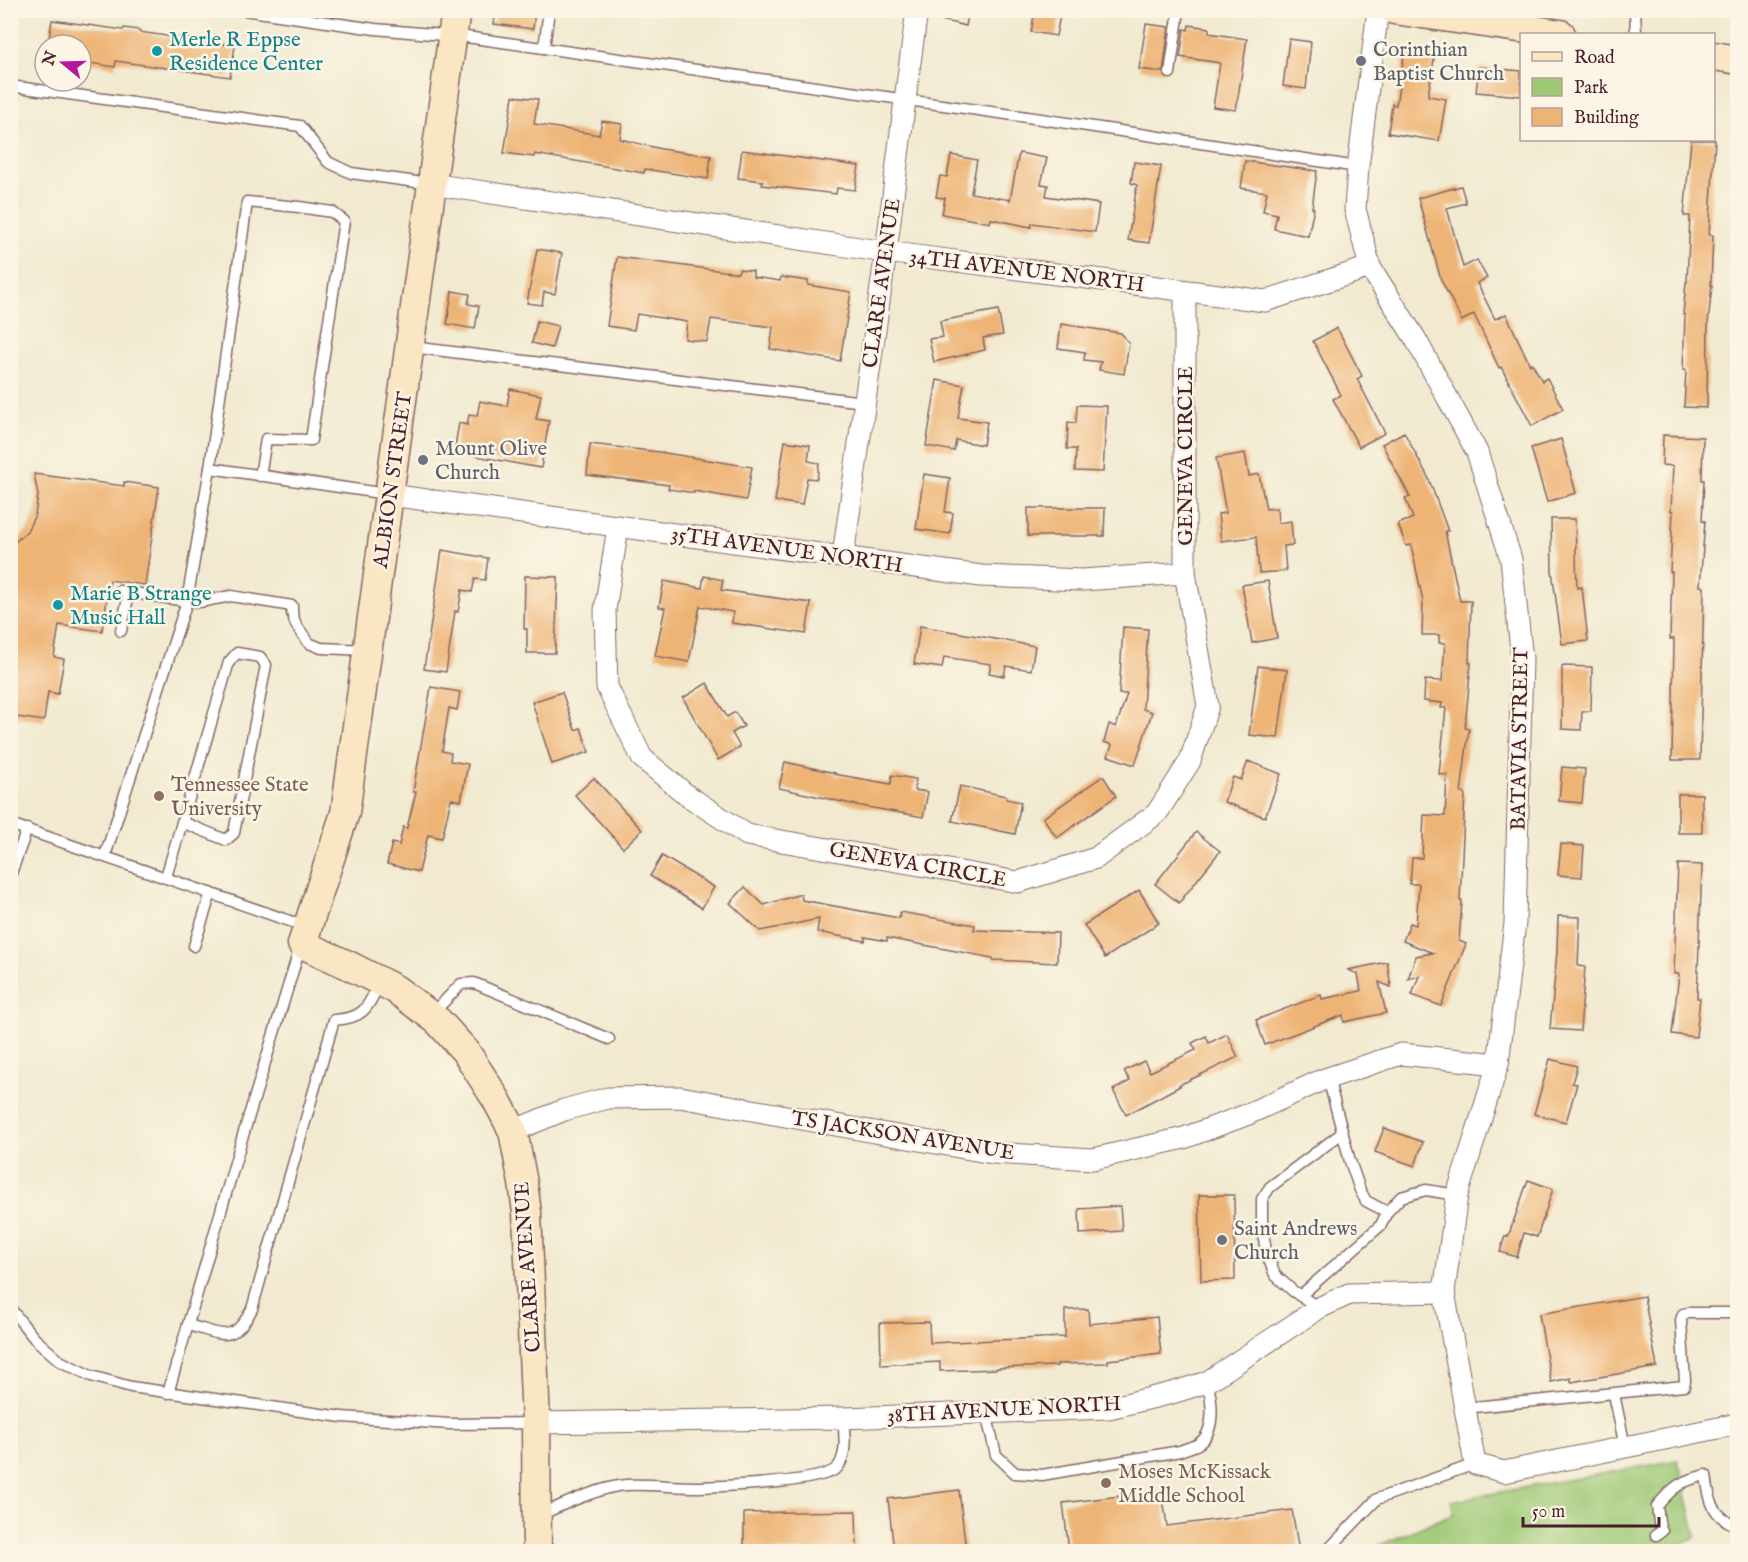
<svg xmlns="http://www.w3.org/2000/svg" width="1748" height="1562" font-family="'IM FELL English',serif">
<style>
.green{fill:#9dc975;stroke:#747450;stroke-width:1.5}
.building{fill:#eeb475}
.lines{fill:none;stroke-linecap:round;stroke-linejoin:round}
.lane-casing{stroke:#846665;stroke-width:13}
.street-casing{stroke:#846665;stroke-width:23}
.secondary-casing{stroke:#846665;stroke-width:31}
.lane{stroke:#fff;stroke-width:10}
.street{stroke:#fff;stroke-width:21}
.secondary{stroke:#fbe6c4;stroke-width:28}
.culture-dot{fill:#0f9aa8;stroke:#fcf5e5;stroke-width:2}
.worship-dot{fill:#6b7280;stroke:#fcf5e5;stroke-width:2}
.education-dot{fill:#8d6e63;stroke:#fcf5e5;stroke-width:2}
.labels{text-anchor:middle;stroke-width:5;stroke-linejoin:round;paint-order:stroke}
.culture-label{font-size:21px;fill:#0d838f;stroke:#fcf5e5;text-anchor:start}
.worship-label{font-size:21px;fill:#5b616d;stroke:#fcf5e5;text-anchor:start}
.street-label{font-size:21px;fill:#4a1f2b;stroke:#fcf5e5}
.education-label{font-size:21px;fill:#785e54;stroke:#fcf5e5;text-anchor:start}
</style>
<rect width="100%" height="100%" fill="#fcf5e5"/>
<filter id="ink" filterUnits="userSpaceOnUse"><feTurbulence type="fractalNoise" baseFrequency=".0167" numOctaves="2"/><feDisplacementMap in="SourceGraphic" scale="12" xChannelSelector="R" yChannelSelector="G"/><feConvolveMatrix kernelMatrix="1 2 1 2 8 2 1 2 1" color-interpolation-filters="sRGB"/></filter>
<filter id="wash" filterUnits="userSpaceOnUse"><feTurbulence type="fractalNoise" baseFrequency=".008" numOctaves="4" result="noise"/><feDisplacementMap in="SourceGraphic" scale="24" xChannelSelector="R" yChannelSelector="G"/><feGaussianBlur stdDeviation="1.35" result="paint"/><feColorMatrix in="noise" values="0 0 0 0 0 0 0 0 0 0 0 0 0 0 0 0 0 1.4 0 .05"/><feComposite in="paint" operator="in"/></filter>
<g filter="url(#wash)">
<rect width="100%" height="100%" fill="#f1ead0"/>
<!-- green -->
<path class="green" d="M 1678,1460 L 1696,1537 L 1660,1552 L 1364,1552 L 1454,1513 L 1451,1501 Z"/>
<g id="blocks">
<!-- building -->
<g class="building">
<path d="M 496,10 L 535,10 L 533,29 L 494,24 Z"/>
<path d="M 930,10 L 969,10 L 966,26 L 929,17 Z"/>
<path d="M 1035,10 L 1061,10 L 1056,36 L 1031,32 Z"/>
<path d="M 52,20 L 123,30 L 124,28 L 140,30 L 139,32 L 235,46 L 230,77 L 116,61 L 115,67 L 83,62 L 84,57 L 81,56 L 81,45 L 48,45 Z"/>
<path d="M 1146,24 L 1169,27 L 1163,72 L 1139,69 Z"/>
<path d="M 1189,25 L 1209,28 L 1209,33 L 1247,39 L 1236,110 L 1213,107 L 1220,63 L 1180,57 L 1184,29 L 1188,30 Z"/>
<path d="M 1289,39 L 1311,42 L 1306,89 L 1283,86 Z"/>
<path d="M 1405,49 L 1435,54 L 1428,96 L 1446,99 L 1439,141 L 1388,133 L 1392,104 L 1396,105 Z"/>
<path d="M 1479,67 L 1521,71 L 1521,96 L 1476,92 Z"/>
<path d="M 513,96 L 538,99 L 534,124 L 599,135 L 602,121 L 622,124 L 620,139 L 661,149 L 711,156 L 708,179 L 645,169 L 644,173 L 535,154 L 534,157 L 504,153 Z"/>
<path d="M 1691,140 L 1715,140 L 1709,235 L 1713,235 L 1711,285 L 1712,285 L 1708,324 L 1707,408 L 1684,407 L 1686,370 L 1683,370 L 1685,315 L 1683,315 L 1686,282 L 1687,282 L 1690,216 L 1684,216 Z"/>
<path d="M 742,150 L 859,166 L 855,190 L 837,188 L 836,194 L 762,185 L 763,181 L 738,178 Z"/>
<path d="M 1019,153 L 1047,158 L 1041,184 L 1048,185 L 1046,196 L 1099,204 L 1095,232 L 1032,223 L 1031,227 L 991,219 L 990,223 L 942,214 L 945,198 L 936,197 L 940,176 L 947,177 L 951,155 L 977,160 L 971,193 L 1010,200 Z"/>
<path d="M 1245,161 L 1317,171 L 1312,208 L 1314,208 L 1308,236 L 1274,229 L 1277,214 L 1263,211 L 1267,192 L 1241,188 Z"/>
<path d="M 1134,162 L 1161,166 L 1149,243 L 1128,240 L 1137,185 L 1131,183 Z"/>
<path d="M 1461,186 L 1466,203 L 1447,208 L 1463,267 L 1477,260 L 1487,278 L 1477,283 L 1495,319 L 1506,314 L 1530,365 L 1532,363 L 1542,381 L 1547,378 L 1563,409 L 1532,426 L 1501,367 L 1499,368 L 1474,314 L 1462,321 L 1441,280 L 1418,198 Z"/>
<path d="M 537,249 L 562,253 L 555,294 L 544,292 L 542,305 L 527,303 Z"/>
<path d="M 617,257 L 738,273 L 739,269 L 753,271 L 753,277 L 780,281 L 781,277 L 808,281 L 808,285 L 851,292 L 840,361 L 770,349 L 773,327 L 711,319 L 707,342 L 685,339 L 687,322 L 637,314 L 634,330 L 607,326 Z"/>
<path d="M 452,291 L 470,294 L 468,304 L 479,306 L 475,329 L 447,324 Z"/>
<path d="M 998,310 L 1003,335 L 983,338 L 985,350 L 934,362 L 929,339 L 943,337 L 940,321 Z"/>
<path d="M 537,321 L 558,326 L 552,348 L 532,343 Z"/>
<path d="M 1061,324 L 1121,333 L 1129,343 L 1124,374 L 1099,370 L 1101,362 L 1084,360 L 1085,352 L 1058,348 Z"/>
<path d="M 1337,328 L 1362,376 L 1357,379 L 1385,433 L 1359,447 L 1333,399 L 1341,395 L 1313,341 Z"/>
<path d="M 937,380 L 964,385 L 958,418 L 987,422 L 983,445 L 956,440 L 954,451 L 926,446 Z"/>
<path d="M 510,389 L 541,395 L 536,419 L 549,421 L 541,468 L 454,452 L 459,423 L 467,425 L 469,415 L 477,416 L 480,401 L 507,406 Z"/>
<path d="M 1077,405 L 1107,406 L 1103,472 L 1075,471 L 1076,449 L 1067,449 L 1068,422 L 1076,423 Z"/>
<path d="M 1404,432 L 1428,477 L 1448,531 L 1445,531 L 1460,601 L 1471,601 L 1469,663 L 1471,663 L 1465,728 L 1469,729 L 1461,793 L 1465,793 L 1460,901 L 1462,901 L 1459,941 L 1466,944 L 1441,1006 L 1412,995 L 1419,976 L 1408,979 L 1416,956 L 1433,953 L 1403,941 L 1410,923 L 1416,925 L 1419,884 L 1410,884 L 1412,858 L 1422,858 L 1424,815 L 1445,816 L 1447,775 L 1439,774 L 1446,708 L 1441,708 L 1442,703 L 1424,701 L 1425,680 L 1442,681 L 1445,643 L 1439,643 L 1439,635 L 1422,635 L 1423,601 L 1411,545 L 1406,546 L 1398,524 L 1413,518 L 1405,498 L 1410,497 L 1382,444 Z"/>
<path d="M 1663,435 L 1703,437 L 1702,480 L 1704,480 L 1702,521 L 1705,521 L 1700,586 L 1704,587 L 1700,760 L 1672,760 L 1674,639 L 1670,639 L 1672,572 L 1670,572 L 1673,511 L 1671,511 L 1673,466 L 1662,465 Z"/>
<path d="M 1561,439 L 1576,493 L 1547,502 L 1531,448 Z"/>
<path d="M 785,441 L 810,445 L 808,461 L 819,463 L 817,479 L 807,478 L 802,505 L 775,501 Z"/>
<path d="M 590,444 L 659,452 L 752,467 L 746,500 L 694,491 L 694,493 L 668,489 L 669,485 L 587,475 Z"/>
<path d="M 1245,453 L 1249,476 L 1259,474 L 1266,509 L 1277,508 L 1278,523 L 1291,521 L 1293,545 L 1284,546 L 1286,571 L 1259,573 L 1256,537 L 1221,541 L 1218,514 L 1226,513 L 1216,458 Z"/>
<path d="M 34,474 L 124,486 L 124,482 L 159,487 L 145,585 L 110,580 L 102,631 L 59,625 L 54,657 L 64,659 L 58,694 L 48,692 L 44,721 L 10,716 L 10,547 L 27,531 L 35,515 L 38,495 Z"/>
<path d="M 924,474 L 950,478 L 945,512 L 953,513 L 950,534 L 916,529 Z"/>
<path d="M 1028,508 L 1105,508 L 1104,536 L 1028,536 Z"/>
<path d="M 1551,519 L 1575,519 L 1577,588 L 1582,587 L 1588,641 L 1562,644 L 1552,571 Z"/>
<path d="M 442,550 L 488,558 L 485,580 L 475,579 L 472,592 L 462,590 L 458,612 L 455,611 L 446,672 L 424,669 Z"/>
<path d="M 525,576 L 558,577 L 555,653 L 527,653 L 527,629 L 524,629 Z"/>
<path d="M 704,576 L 723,580 L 721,590 L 811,603 L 806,634 L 732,623 L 733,612 L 700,606 L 689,662 L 655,656 L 665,608 L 659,607 L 664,581 L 702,588 Z"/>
<path d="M 1268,581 L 1277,638 L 1252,643 L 1242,585 Z"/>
<path d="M 920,626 L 1035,646 L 1031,670 L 1006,666 L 1004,676 L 989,673 L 991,664 L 944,657 L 942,668 L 914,664 Z"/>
<path d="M 1123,627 L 1148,629 L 1143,709 L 1152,712 L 1135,765 L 1108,756 L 1112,745 L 1104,742 L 1109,724 L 1116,727 L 1127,694 L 1119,694 Z"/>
<path d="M 1258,666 L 1287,670 L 1278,738 L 1249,735 Z"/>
<path d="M 1562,666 L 1592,667 L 1591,711 L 1582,711 L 1581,730 L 1562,729 Z"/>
<path d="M 707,683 L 727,717 L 735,712 L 744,726 L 732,733 L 740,747 L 718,760 L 683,698 Z"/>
<path d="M 431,687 L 460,692 L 457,710 L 449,708 L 442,751 L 451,753 L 450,761 L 468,764 L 461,801 L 451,799 L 442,838 L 428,835 L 419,872 L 387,864 L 392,843 L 399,845 L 403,827 L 407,828 L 416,792 L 413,792 Z"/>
<path d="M 562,692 L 575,730 L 581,728 L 589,752 L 552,764 L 532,702 Z"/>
<path d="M 1248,761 L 1281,774 L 1265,817 L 1224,802 L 1233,777 L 1241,780 Z"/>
<path d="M 785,762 L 835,773 L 834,774 L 891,784 L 892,775 L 916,779 L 914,790 L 928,792 L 923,817 L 856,805 L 779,788 Z"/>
<path d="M 1562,767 L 1585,769 L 1582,803 L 1559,801 Z"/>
<path d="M 1103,776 L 1116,796 L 1057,838 L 1043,818 Z"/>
<path d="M 594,778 L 642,830 L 623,848 L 575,795 Z"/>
<path d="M 960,786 L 1006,796 L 1006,799 L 1021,802 L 1015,834 L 952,821 Z"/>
<rect x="1678" y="794" width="24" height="39"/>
<path d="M 1196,832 L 1220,851 L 1179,903 L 1155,884 Z"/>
<path d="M 1561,844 L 1584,846 L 1582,877 L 1558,875 Z"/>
<path d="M 662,856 L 714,887 L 702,908 L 650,876 Z"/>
<path d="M 1678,864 L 1702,865 L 1697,998 L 1700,998 L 1696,1037 L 1672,1034 L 1679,974 L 1674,974 Z"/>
<path d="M 745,887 L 764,905 L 801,894 L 802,900 L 899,918 L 900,912 L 975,925 L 974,930 L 1058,933 L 1057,963 L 993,960 L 993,958 L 887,938 L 887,941 L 865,937 L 865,941 L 817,932 L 819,919 L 760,931 L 730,903 Z"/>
<path d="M 1139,890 L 1159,923 L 1105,958 L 1084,925 Z"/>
<path d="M 1558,916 L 1580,917 L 1578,966 L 1585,967 L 1580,1031 L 1550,1029 L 1557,952 Z"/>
<path d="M 1387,962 L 1391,987 L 1379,982 L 1386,1013 L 1344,1022 L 1343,1015 L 1265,1045 L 1256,1020 L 1321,995 L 1322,999 L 1361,991 L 1358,974 L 1348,970 Z"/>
<path d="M 1227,1034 L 1238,1057 L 1179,1085 L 1180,1086 L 1126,1115 L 1113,1090 L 1130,1081 L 1124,1071 L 1144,1061 L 1150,1072 L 1196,1050 L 1192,1043 L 1206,1036 L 1209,1043 Z"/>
<path d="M 1550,1059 L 1577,1066 L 1572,1083 L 1577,1084 L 1566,1122 L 1534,1114 Z"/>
<path d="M 1384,1128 L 1423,1142 L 1415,1166 L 1375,1152 Z"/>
<path d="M 1528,1180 L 1553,1189 L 1537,1237 L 1524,1233 L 1517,1257 L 1500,1252 L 1505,1236 L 1508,1237 Z"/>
<path d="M 1199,1195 L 1234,1195 L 1235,1280 L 1201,1281 Z"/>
<path d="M 1120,1206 L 1122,1231 L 1080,1234 L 1079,1209 Z"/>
<path d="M 1644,1296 L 1657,1367 L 1571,1382 L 1571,1378 L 1551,1382 L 1539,1314 Z"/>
<path d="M 1088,1309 L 1089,1324 L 1157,1317 L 1161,1354 L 1108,1360 L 1108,1363 L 1057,1364 L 1057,1366 L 997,1368 L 997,1369 L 940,1371 L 940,1362 L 881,1365 L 880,1323 L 929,1322 L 930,1343 L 1065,1337 L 1065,1310 Z"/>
<path d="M 959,1490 L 966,1551 L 894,1551 L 888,1499 Z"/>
<path d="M 1162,1491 L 1167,1526 L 1292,1510 L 1299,1551 L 1069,1551 L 1063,1503 Z"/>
<path d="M 856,1511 L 857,1551 L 744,1551 L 744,1513 Z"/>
</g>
</g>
</g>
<g filter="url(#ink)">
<use href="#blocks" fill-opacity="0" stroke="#846665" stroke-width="1.5"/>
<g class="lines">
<defs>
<g id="lane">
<path d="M 244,10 L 375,29 L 466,37 L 1041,119 L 1358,167"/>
<path d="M 1635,10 L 1636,34"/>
<path d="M 544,48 L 549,10"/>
<path d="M 1170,73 L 1179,10"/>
<path d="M 10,86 L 300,126 L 328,162 L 351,173 L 431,184"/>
<path d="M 411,347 L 864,402"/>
<path d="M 210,468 L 387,494"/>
<path d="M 119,591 L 187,601 L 199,602 L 231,596 L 292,606 L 292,613 L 296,625 L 309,643 L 321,648 L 368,650"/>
<path d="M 121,631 L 129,593"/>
<path d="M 10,824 L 307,927"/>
<path d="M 105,856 L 187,601 L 210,468 L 247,202 L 299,207 L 332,212 L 344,221 L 311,440 L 266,439 L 260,476"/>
<path d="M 10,876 L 27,829"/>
<path d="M 166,877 L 229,662 L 237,653 L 260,657 L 266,665 L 234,833 L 226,840 L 182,822"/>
<path d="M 194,946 L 211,893"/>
<path d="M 431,1015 L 461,984 L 474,983 L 609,1039"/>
<path d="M 1328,1078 L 1350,1161 L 1360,1190 L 1366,1201 L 1387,1212 L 1401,1197 L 1426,1190 L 1457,1195"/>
<path d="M 1300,1296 L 1381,1225 L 1387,1212"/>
<path d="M 10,1308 L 34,1338 L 60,1361 L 91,1376 L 131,1387 L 342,1417 L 450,1424 L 535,1423"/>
<path d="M 1319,1308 L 1293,1291 L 1275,1275 L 1266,1252 L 1262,1225 L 1262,1199 L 1270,1187 L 1342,1133"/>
<path d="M 188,1325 C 222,1334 233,1345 252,1309 L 334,1020 C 365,1018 367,1008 380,982"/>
<path d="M 168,1393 L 241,1142 L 301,944"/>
<path d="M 1614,1394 L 1625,1447"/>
<path d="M 1464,1408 L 1684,1386 L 1685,1381 L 1681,1320 L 1683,1314 L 1688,1313 L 1738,1313"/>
<path d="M 986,1413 L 996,1455 L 1015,1473 L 1042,1475 L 1180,1451 C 1186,1448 1193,1447 1198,1444 C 1217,1432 1212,1399 1207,1382"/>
<path d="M 540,1515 C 564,1504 600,1487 626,1485 C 650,1484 675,1487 699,1487 C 723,1486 825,1483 838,1467 C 848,1453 844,1433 843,1418"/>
<path d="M 1656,1535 L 1662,1531 L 1659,1522 L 1657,1506 C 1674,1486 1681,1481 1706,1475 C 1709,1500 1712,1517 1738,1526"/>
<path d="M 1326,1552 L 1377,1499 L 1475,1464"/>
</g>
<g id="street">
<path d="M 1378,10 L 1358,167 L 1355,209 L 1370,267 L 1415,338 L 1477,452 L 1511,559 L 1522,659 L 1515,923 L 1498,1064 L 1457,1195 L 1444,1292 L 1475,1464 L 1504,1472 L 1738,1424"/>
<path d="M 431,184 L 886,252 L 1265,301 L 1370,267"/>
<path d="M 390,495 L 981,576 L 1082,580 L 1185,573"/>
<path d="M 618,527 L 605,610 L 607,687 L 642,758 L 688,796 L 747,835 L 1018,882 L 1096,858 L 1157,813 L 1190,761 L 1208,706 L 1185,573 L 1185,291"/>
<path d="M 843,556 L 886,252 L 905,100 L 917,10"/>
<path d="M 513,1131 L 564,1110 L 608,1098 L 680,1097 L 992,1153 L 1093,1159 L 1184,1138 L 1246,1115 L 1322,1080 L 1401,1054 L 1498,1064"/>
<path d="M 536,1423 L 843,1418 L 1109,1408 L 1172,1393 L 1207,1382 L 1319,1308 L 1349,1294 L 1444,1292"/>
</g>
<g id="secondary">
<path d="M 456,10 L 345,813 L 302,944 L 348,965 L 395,989 L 438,1021 L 466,1052 L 496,1099 L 513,1131 L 523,1183 L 527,1213 L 536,1423 L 537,1552"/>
<path d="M 1394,10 L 1561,34"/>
<path d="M 1714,56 L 1738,60"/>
</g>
</defs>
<!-- lane casing -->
<use href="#lane" class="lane-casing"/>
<!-- street casing -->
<use href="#street" class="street-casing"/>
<!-- secondary casing -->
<use href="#secondary" class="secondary-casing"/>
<!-- lane -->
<use href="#lane" class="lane"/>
<!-- street -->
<use href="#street" class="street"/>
<!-- secondary -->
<use href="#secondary" class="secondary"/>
</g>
</g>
<!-- markers -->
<g class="culture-dot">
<circle cx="157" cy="51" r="6"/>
<circle cx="58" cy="605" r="6"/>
</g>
<g class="worship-dot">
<circle cx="1361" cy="61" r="6"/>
<circle cx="423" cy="460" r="6"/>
<circle cx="1222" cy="1240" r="6"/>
</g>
<g class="education-dot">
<circle cx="159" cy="796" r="6"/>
<circle cx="1106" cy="1483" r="6"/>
</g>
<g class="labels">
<!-- culture labels -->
<g class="culture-label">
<text x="169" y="46">Merle R Eppse<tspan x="169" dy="24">Residence Center</tspan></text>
<text x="70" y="600">Marie B Strange<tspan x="70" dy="24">Music Hall</tspan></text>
</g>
<!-- worship labels -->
<g class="worship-label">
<text x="1373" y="56">Corinthian<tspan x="1373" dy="24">Baptist Church</tspan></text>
<text x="435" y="455">Mount Olive<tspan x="435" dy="24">Church</tspan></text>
<text x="1234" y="1235">Saint Andrews<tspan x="1234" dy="24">Church</tspan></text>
</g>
<!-- street labels -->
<g class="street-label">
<text transform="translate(1027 270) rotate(7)" y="7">34TH AVENUE NORTH</text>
<text transform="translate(881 283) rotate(-82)" y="7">CLARE AVENUE</text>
<text transform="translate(1185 456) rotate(-90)" y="7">GENEVA CIRCLE</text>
<text transform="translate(392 480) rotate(-82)" y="7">ALBION STREET</text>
<text transform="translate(787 549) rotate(8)" y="7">35TH AVENUE NORTH</text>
<text transform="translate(1519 739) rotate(-89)" y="7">BATAVIA STREET</text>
<text transform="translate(918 864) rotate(10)" y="7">GENEVA CIRCLE</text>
<text transform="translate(903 1135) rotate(9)" y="7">TS JACKSON AVENUE</text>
<text transform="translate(527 1267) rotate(-94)" y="7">CLARE AVENUE</text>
<text transform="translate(1004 1409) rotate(-3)" y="7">38TH AVENUE NORTH</text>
</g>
<!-- education labels -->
<g class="education-label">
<text x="171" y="791">Tennessee State<tspan x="171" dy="24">University</tspan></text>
<text x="1118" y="1478">Moses McKissack<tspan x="1118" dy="24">Middle School</tspan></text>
</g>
</g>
<!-- margin -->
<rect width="1748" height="1562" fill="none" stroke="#fcf5e5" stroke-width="36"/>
<!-- legend -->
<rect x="1520" y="33" width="195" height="108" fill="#fcf5e5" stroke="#b59f9b" stroke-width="1.5"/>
<rect x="1532" y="52" width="30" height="9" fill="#fbe6c4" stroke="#b59f9b" stroke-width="1.5"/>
<text x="1574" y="63" font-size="18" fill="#4a1f2b">Road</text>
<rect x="1532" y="78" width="30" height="18" fill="#9dc975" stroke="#b59f9b" stroke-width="1.5"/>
<text x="1574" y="93" font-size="18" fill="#4a1f2b">Park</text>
<rect x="1532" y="108" width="30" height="18" fill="#eeb475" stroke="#b59f9b" stroke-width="1.5"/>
<text x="1574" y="123" font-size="18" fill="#4a1f2b">Building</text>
<!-- north arrow -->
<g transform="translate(63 63) rotate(289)"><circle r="28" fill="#fcf5e5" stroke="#b59f9b" stroke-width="1.5"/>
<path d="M0-4.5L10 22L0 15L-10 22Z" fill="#b5179e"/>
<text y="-9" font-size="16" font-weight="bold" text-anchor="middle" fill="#4a1f2b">N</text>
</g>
<!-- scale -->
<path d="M1523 1517v9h136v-9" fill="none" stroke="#4a1f2b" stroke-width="3"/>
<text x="1532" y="1517" font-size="18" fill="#4a1f2b" stroke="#fcf5e5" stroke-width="4.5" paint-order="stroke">50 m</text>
</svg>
